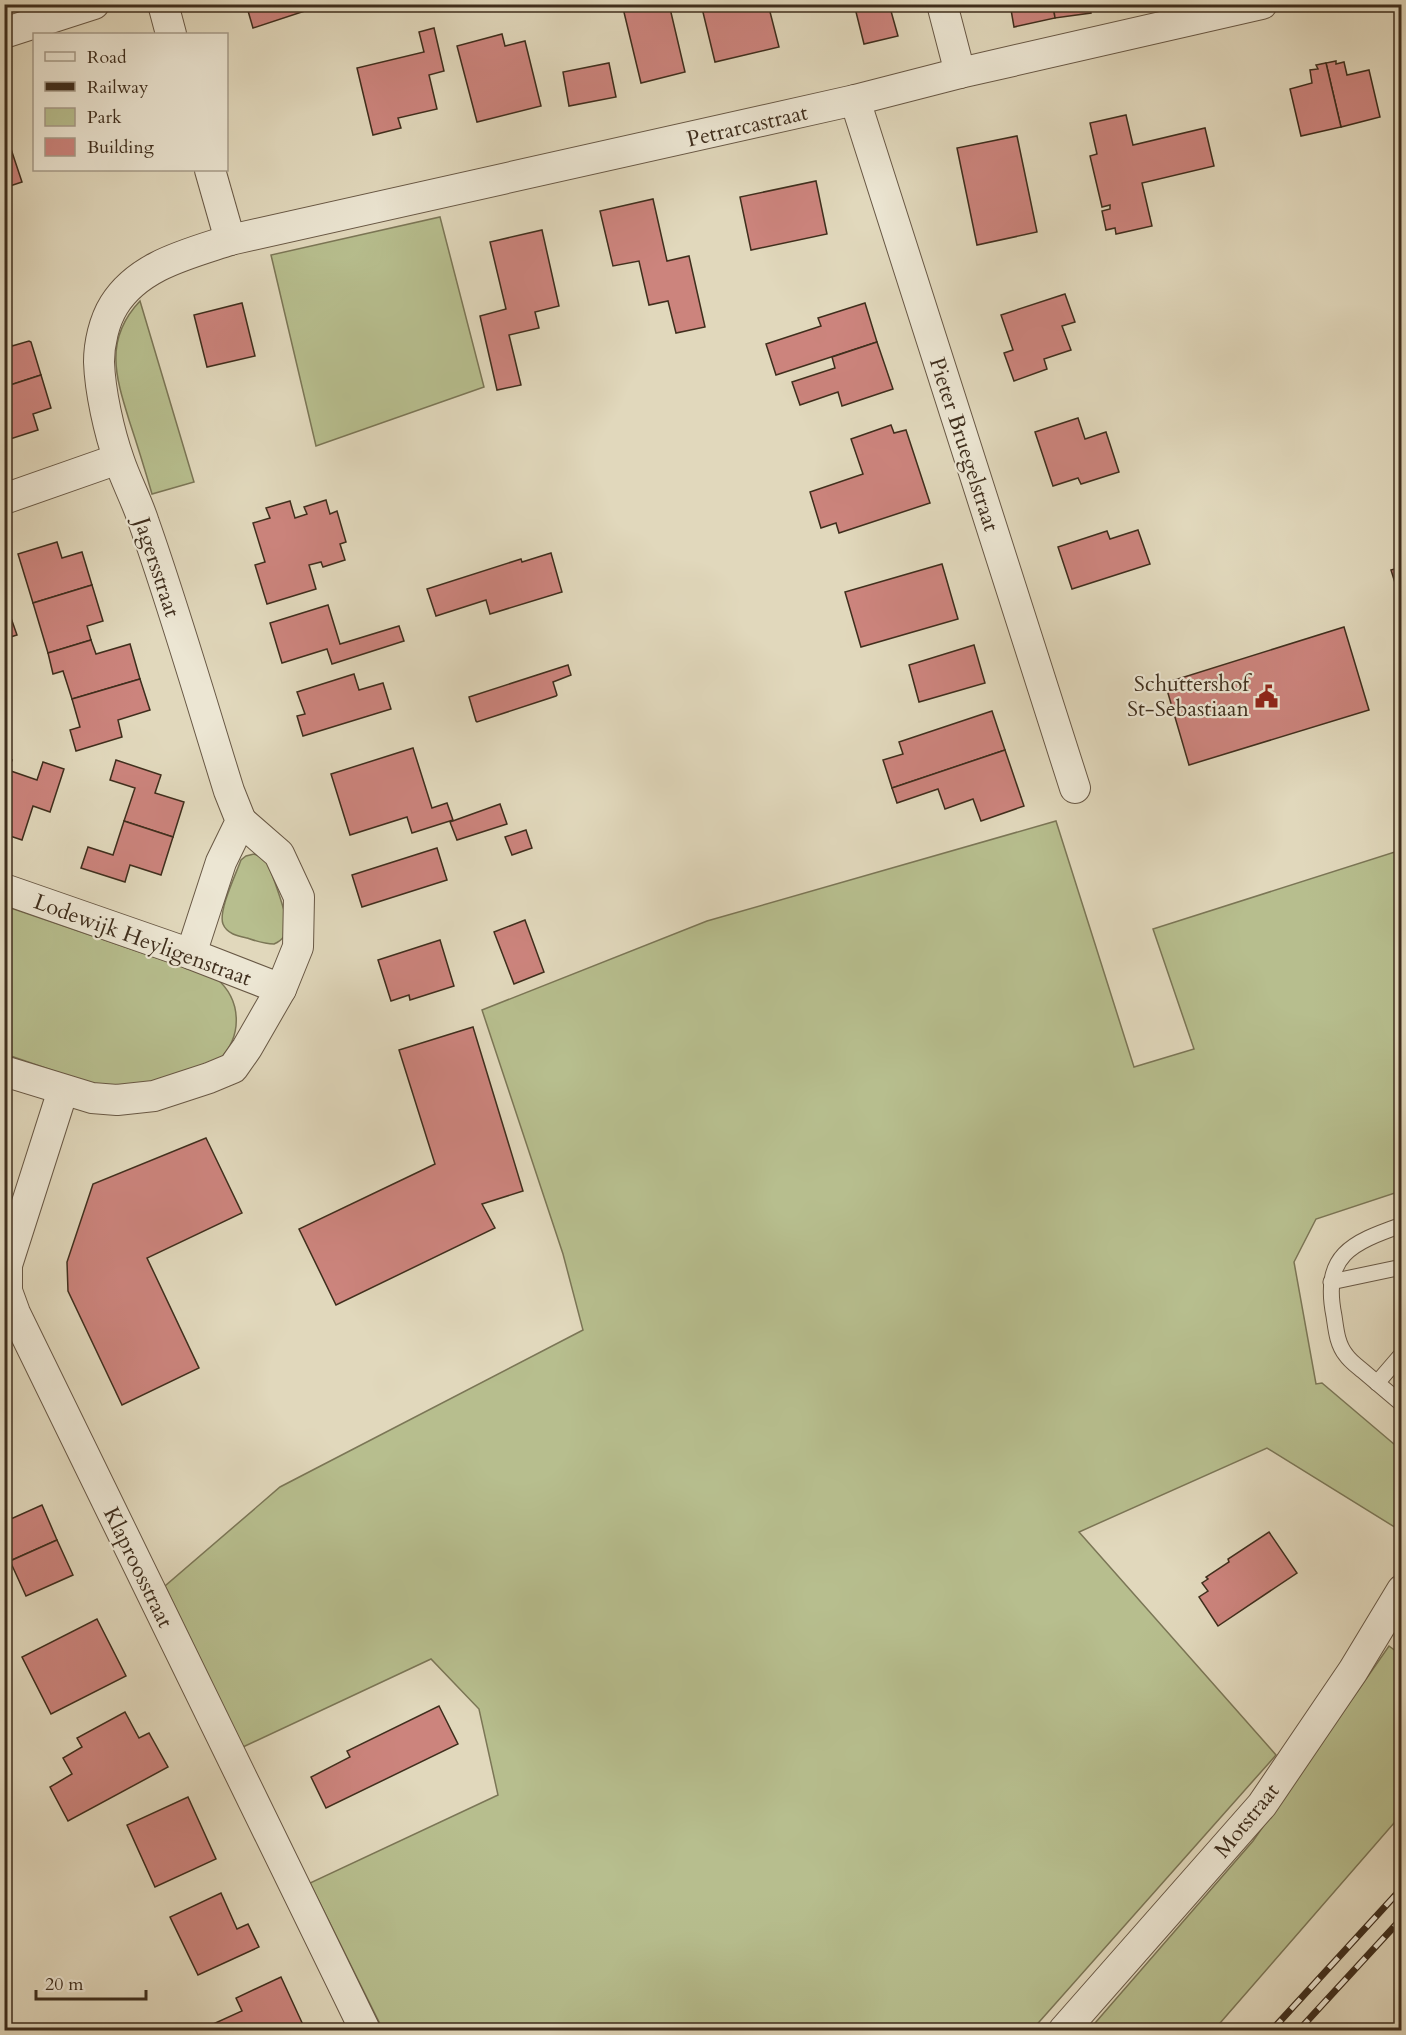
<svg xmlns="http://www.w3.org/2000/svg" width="1406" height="2035" font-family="Cardo,serif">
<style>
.green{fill:#b7be8e;stroke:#7b7656;stroke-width:1.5}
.building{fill:#cc847d;stroke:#3f2e1d;stroke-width:1.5}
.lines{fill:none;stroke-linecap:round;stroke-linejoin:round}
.lane-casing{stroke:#685845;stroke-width:17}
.street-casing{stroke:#685845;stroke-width:32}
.lane{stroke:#ece6d3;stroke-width:15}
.street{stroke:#ece6d3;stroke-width:30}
.rail-casing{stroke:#3f2e1d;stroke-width:7}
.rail{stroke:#ece6d3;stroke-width:4.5;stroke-dasharray:14;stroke-linecap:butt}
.labels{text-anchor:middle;stroke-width:4.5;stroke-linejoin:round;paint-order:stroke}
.street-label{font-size:22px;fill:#3f2e1d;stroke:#ece6d3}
.poi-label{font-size:22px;fill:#3f2e1d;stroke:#ece6d3;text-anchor:end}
</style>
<rect width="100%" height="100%" fill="#e1d8bc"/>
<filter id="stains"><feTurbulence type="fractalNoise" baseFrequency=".00333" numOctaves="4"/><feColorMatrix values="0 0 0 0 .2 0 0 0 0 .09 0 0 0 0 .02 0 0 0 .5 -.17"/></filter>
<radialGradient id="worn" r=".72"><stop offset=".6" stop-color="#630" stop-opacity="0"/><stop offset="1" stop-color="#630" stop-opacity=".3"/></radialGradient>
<!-- green -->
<g class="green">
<path d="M 440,217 L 484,387 L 316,446 L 271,255 Z"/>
<path d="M 140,301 L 194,482 L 152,494 C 145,470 138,447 130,423 C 116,378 103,340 140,301 Z"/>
<path d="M 1056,821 L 1134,1067 L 1194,1049 L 1153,929 L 1401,850 L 1401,1191 L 1316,1219 L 1294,1262 L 1316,1384 L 1322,1383 L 1401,1450 L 1401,1531 L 1267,1448 L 1079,1532 L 1276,1755 L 1032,2030 L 383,2030 L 310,1883 L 498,1795 L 479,1709 L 431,1659 L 243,1747 L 165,1586 L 280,1487 L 583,1330 L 563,1254 L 482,1010 L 707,921 Z"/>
<path d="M 254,854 L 266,859 C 271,871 287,914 287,926 C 287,935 281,941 274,944 C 264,944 256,941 247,938 C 238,936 227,934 223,924 C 218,911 236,874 241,860 L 246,856 Z"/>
<path d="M 5,906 L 216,978 C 242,1000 243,1036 219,1060 L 125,1090 L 86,1082 L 5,1054 Z"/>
<path d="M 1389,1646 L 1401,1655 L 1401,1815 L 1214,2030 L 1089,2030 L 1253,1841 Z"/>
</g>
<!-- building -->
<g class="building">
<path d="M 246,4 L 326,4 L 253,28 Z"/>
<path d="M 622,4 L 669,4 L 685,72 L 641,83 Z"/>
<path d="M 701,4 L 768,4 L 779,47 L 715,62 Z"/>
<path d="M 854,4 L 889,4 L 898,36 L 864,44 Z"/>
<path d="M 1010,4 L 1053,4 L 1055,18 L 1014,27 Z"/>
<path d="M 1053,4 L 1090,4 L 1091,13 L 1055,18 Z"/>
<path d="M 434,28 L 444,71 L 429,75 L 437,109 L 398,118 L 401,128 L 373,135 L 357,68 L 424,52 L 419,32 Z"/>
<path d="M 502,34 L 505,46 L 525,41 L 541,106 L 477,122 L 457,46 Z"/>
<path d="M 1336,61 L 1336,64 L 1344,62 L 1347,75 L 1369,70 L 1380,117 L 1341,127 L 1326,63 Z"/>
<path d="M 609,63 L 616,97 L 569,106 L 563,72 Z"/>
<path d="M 1326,63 L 1341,127 L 1301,136 L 1290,89 L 1312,83 L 1310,70 L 1318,69 L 1316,65 Z"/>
<path d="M 1126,115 L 1133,145 L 1205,128 L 1214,166 L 1142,183 L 1152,226 L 1116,234 L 1115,228 L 1106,230 L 1102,211 L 1110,209 L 1110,205 L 1102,207 L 1090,156 L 1097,154 L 1090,123 Z"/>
<path d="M 1017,136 L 1037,232 L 977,245 L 957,148 Z"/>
<path d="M 10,146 L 22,182 L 4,188 L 4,148 Z"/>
<path d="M 816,181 L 827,234 L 751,250 L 740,197 Z"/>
<path d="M 653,199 L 667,261 L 689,256 L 705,327 L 676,333 L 668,301 L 649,305 L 639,261 L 613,266 L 600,211 Z"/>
<path d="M 542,230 L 559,306 L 535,312 L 539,328 L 509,335 L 521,385 L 497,390 L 480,316 L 506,309 L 490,242 Z"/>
<path d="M 1065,294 L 1075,322 L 1062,326 L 1071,350 L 1044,359 L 1047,369 L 1014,381 L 1004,353 L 1013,350 L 1001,315 Z"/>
<path d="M 242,303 L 255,356 L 207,367 L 194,315 Z"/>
<path d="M 865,303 L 877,342 L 776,375 L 766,344 L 821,326 L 818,318 Z"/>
<path d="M 6,329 L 12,346 L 29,341 L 31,342 L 41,375 L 4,387 Z"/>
<path d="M 877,342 L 893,389 L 842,406 L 838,392 L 800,405 L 792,382 L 835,368 L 832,357 Z"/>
<path d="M 41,375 L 51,408 L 33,414 L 38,430 L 4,441 L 4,387 Z"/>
<path d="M 1078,418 L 1085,439 L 1106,432 L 1119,472 L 1081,484 L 1078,478 L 1053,486 L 1035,432 Z"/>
<path d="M 891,425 L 894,433 L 906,430 L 930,503 L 839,533 L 836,523 L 821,528 L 810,492 L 863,474 L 851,439 Z"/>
<path d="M 326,500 L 330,514 L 337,511 L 346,542 L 340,544 L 345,560 L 323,567 L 321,562 L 309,565 L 316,589 L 267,604 L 255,565 L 265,562 L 253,523 L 270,518 L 266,508 L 290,501 L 295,518 L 307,514 L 304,507 Z"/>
<path d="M 1138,530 L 1150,564 L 1072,589 L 1058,547 L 1107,531 L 1110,539 Z"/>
<path d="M 57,542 L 62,558 L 82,552 L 92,585 L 33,603 L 18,554 Z"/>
<path d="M 551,553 L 562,592 L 490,614 L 486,600 L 436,616 L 427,589 L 521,559 L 522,562 Z"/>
<path d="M 942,564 L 958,619 L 861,647 L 845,592 Z"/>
<path d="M 1402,567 L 1402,605 L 1391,570 Z"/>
<path d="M 92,585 L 103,621 L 87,626 L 91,640 L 48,653 L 33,603 Z"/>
<path d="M 4,598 L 17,635 L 4,639 Z"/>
<path d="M 328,605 L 340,644 L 399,626 L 404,641 L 332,664 L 327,649 L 282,663 L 270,623 Z"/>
<path d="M 1344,627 L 1369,710 L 1189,765 L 1165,683 Z"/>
<path d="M 91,640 L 96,654 L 130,644 L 140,679 L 72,699 L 63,671 L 53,674 L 48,653 Z"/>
<path d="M 974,645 L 985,683 L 919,702 L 909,665 Z"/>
<path d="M 568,665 L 571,675 L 553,682 L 557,695 L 556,696 L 477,722 L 476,721 L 469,697 Z"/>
<path d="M 354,674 L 359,690 L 383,683 L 391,709 L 303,736 L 297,716 L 305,714 L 297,692 Z"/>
<path d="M 140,679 L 150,710 L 118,720 L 122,737 L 76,751 L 70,730 L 80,727 L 72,699 Z"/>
<path d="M 992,711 L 1005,750 L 892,788 L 883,760 L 903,754 L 899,742 Z"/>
<path d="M 413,748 L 432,808 L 447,803 L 453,820 L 412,833 L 407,817 L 350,835 L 331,774 Z"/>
<path d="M 1005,750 L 1024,806 L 981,821 L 973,799 L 945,809 L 938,789 L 897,803 L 892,788 Z"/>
<path d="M 4,757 L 12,760 L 4,782 Z"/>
<path d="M 116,760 L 161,775 L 155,793 L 184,802 L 173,837 L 124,821 L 135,788 L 110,780 Z"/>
<path d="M 43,762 L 64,769 L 50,812 L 33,806 L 22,840 L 4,834 L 4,782 L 8,770 L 37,780 Z"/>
<path d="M 500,804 L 507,824 L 457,840 L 450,822 Z"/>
<path d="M 124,821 L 173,837 L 161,875 L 130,865 L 125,882 L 81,868 L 88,847 L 113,855 Z"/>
<path d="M 526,830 L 532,848 L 512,855 L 505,837 Z"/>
<path d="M 437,848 L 447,880 L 362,907 L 352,875 Z"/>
<path d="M 525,920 L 544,972 L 514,984 L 494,932 Z"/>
<path d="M 440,940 L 454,986 L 410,1000 L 409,995 L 391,1001 L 378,960 Z"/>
<path d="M 473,1027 L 523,1191 L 482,1204 L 495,1228 L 336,1305 L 299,1229 L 435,1164 L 399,1050 Z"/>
<path d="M 206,1138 L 242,1213 L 147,1258 L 199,1368 L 122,1405 L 68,1291 L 67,1262 L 93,1184 Z"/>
<path d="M 42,1505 L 57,1540 L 10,1561 L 4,1549 L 4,1522 Z"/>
<path d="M 1269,1532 L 1297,1573 L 1218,1626 L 1199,1597 L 1208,1591 L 1202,1583 L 1208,1579 L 1206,1577 L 1229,1562 L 1228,1559 Z"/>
<path d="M 57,1540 L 73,1575 L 26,1596 L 10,1561 Z"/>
<path d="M 97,1619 L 126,1676 L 51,1714 L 22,1657 Z"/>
<path d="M 439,1706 L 458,1744 L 326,1808 L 311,1777 L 350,1757 L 347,1751 Z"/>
<path d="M 125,1712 L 139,1738 L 149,1733 L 168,1767 L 68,1821 L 50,1787 L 72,1774 L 63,1758 L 82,1747 L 77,1738 Z"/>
<path d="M 188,1797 L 216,1859 L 155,1887 L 127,1825 Z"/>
<path d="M 221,1893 L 237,1929 L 248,1924 L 259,1947 L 198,1975 L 170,1917 Z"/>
<path d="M 281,1977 L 304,2027 L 296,2030 L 200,2030 L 242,2011 L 236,1998 Z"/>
</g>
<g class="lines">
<defs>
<g id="lane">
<path d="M 1402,1225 C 1351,1243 1322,1255 1334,1316 C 1336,1329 1337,1344 1346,1355 C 1350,1361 1357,1366 1363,1371 C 1376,1382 1389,1393 1402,1404"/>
<path d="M 1331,1282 L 1402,1267"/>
<path d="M 1377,1383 L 1402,1354"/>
</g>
<g id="street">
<path d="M 163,4 L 171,34"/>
<path d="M 942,4 L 960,73"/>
<path d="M 4,33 L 94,4"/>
<path d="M 855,100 L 1075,788"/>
<path d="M 210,170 L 230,240"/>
<path d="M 4,499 L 118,459"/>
<path d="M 4,889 L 191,954 L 281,989"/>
<path d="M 191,954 L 221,862 L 241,821 L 229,791 C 201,701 175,611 144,523 C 137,501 126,481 119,460 C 109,432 100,391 99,362 C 99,344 104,321 114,305 C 139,265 188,254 230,240 L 855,100 L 960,73 L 1262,4"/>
<path d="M 4,1071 L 92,1098 L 117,1100 L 154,1096 L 209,1078 L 233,1068 L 247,1048 L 281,989 L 298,947 L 299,897 L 279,854 L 241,821"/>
<path d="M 63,1090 L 7,1265 L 7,1291 L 15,1313 L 365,2030"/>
<path d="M 1064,2030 L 1262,1805 L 1353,1671 L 1402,1590"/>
</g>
</defs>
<!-- lane casing -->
<use href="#lane" class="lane-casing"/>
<!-- street casing -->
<use href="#street" class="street-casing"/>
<!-- lane -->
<use href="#lane" class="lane"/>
<!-- street -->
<use href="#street" class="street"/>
<defs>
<g id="rail">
<path d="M 1272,2030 L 1402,1888"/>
<path d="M 1299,2030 L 1402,1918"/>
</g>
</defs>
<!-- rail casing -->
<use href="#rail" class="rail-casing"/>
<!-- rail -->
<use href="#rail" class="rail"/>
</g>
<!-- icons -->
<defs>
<symbol id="civic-bare" viewBox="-9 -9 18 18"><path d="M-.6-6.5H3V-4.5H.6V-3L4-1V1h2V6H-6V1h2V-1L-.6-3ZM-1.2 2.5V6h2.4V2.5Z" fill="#8f2418" stroke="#ece6d3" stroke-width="2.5" paint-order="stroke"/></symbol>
</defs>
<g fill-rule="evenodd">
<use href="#civic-bare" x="1250" y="680" width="33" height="33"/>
</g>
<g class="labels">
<!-- street labels -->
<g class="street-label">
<text transform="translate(747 125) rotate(-13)" y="8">Petrarcastraat</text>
<text transform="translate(965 444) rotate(72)" y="8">Pieter Bruegelstraat</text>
<text transform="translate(158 567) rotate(72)" y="8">Jagersstraat</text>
<text transform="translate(143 939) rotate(20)" y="8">Lodewijk Heyligenstraat</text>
<text transform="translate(139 1567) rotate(64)" y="8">Klaproosstraat</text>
<text transform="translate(1246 1820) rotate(-51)" y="8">Motstraat</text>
</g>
<!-- poi labels -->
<g class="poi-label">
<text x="1249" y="691">Schuttershof<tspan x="1249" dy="25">St-Sebastiaan</tspan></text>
</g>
</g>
<!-- margin -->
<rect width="1406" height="2035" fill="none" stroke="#e1d8bc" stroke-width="24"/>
<rect x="6" y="6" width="1394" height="2023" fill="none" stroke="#3f2e1d" stroke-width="3"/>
<rect x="12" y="12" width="1382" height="2011" fill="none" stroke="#3f2e1d" stroke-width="1.5"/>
<!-- legend -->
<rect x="33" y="33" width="195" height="138" fill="#ece6d3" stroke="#a79c8a" stroke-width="1.5"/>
<rect x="45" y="52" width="30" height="9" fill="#ece6d3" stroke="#a79c8a" stroke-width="1.5"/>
<text x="87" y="63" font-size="18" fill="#3f2e1d">Road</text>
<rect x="45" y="82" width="30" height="9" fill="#3f2e1d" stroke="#a79c8a" stroke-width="1.5"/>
<text x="87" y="93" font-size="18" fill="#3f2e1d">Railway</text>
<rect x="45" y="108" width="30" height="18" fill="#b7be8e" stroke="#a79c8a" stroke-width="1.5"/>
<text x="87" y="123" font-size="18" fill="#3f2e1d">Park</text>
<rect x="45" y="138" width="30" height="18" fill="#cc847d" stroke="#a79c8a" stroke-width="1.5"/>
<text x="87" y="153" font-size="18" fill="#3f2e1d">Building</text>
<!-- scale -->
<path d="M36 1990v9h110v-9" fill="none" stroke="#3f2e1d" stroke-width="3"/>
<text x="45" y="1990" font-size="18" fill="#3f2e1d" stroke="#ece6d3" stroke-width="4.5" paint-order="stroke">20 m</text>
<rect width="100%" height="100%" filter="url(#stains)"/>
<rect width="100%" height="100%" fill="url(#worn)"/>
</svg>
